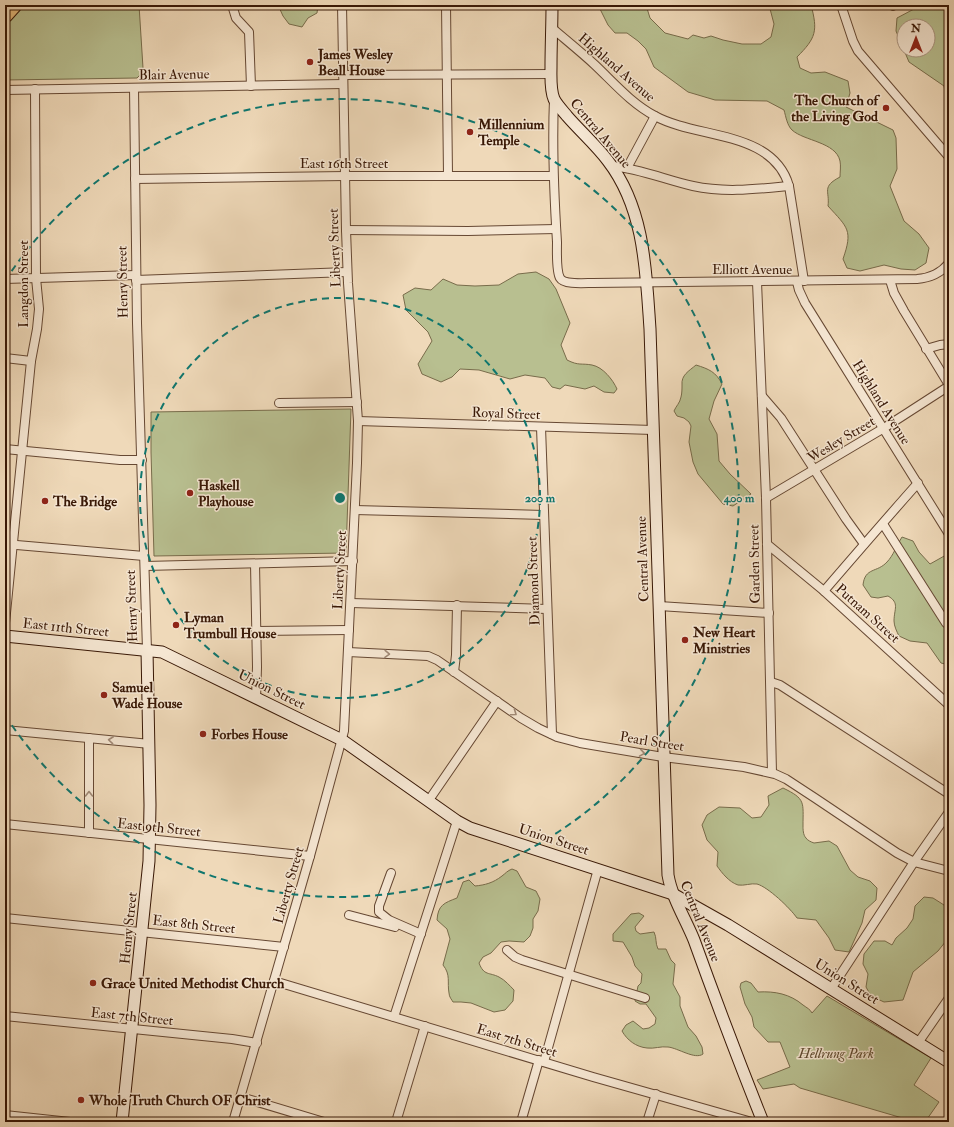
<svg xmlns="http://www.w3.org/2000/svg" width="954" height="1127" font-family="'IM FELL Double Pica',serif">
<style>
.green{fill:#b8bf90;stroke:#786c4b;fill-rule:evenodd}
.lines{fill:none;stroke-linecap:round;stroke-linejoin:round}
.street-casing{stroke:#664833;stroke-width:10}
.secondary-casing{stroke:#391806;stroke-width:13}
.highway-casing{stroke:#391806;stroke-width:17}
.street{stroke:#f5e6d2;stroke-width:8}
.secondary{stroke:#f5e6d2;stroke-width:11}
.highway{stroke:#e8bc7c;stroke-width:15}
.oneway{stroke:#a08976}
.ring{fill:none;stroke:#0f766e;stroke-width:2;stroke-dasharray:7 5}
.poi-dot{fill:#8f2418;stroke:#f5e6d2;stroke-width:1.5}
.labels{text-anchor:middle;stroke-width:3;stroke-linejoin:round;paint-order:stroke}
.poi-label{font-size:14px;font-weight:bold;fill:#391806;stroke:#f5e6d2;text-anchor:start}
.street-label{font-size:14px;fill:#391806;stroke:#f5e6d2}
.park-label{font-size:14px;font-style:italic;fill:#5f4a2f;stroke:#f5e6d2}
.centre{fill:#0f766e;stroke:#f5e6d2;stroke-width:2}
.ring-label{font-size:12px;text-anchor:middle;font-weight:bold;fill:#0f766e;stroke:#f5e6d2;stroke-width:3;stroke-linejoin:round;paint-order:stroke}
</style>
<rect width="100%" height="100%" fill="#efd9b9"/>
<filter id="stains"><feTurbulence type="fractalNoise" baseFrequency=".005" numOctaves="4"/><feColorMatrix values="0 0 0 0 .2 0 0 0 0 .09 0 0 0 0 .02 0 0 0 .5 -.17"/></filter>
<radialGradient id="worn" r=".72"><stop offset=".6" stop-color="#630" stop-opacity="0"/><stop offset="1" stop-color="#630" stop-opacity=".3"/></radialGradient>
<!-- green -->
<g class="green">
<path d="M 5,5 L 139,5 L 143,68 L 141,74 L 137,78 L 5,80 Z"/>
<path d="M 278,5 L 318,5 L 317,13 L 308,18 L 302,27 L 289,24 L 283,16 Z"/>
<path d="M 598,5 L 646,5 L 650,18 L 665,33 L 688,39 L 693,35 L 704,38 L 711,36 L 723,40 L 742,44 L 761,44 L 771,37 L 774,24 L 769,5 L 811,5 C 818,31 816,38 797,57 L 800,68 L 811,73 L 825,72 L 848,81 L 850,93 L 846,107 L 893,130 L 896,138 L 897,169 L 890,186 L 904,221 L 919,234 L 929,248 L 926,263 L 915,270 L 901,269 L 884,265 L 860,271 L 847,268 L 843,259 C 853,230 848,228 828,206 C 830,191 821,187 840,177 C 840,172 841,166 840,161 C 836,142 804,141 792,130 C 787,125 786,117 784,110 L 767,101 L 715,100 L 688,92 L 654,67 L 646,49 L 638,41 L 627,33 L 615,33 L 608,25 Z"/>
<path d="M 929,5 L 949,5 L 949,113 L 944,86 L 909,62 L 896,31 L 897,18 L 914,9 ZM 904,26 L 928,26 L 928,50 L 904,50 Z"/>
<path d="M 536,272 L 549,279 L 556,289 L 570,323 L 561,345 L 567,360 C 579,366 581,363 592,365 C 603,367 613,380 617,389 L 614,393 L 604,392 L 594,386 L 585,389 L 565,385 L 560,389 L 552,387 L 545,378 L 525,375 L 510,379 L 479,370 L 460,369 L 452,377 L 441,382 L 422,374 L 418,364 L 432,341 L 428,332 L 406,310 L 403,295 L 415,288 L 431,290 L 443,279 L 457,285 L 475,286 L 499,285 L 518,274 Z"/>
<path d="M 696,365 C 709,369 716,372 722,384 L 714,401 L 709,419 L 717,434 L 719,461 L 730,474 L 751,494 L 733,506 L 723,504 L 698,474 L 693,462 L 689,442 L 691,426 L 689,422 L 684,418 L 677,416 L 674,411 C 676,406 680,403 681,397 C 682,393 682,389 682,385 C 681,375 689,371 696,365 Z"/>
<path d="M 351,409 L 346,553 L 154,556 L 151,452 L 151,412 Z"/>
<path d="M 902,537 L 913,541 L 919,552 L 930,564 L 946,555 L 949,555 L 949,665 L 941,663 L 927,643 L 910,641 L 899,636 C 897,632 894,626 894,621 C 894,609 900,603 888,596 L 878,598 L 871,597 L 863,585 C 865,567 877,573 887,562 C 893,556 897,545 902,537 Z"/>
<path d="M 783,788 C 806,799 803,802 803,826 C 803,829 803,835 806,838 C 807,840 811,842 814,843 L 829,841 L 837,846 L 850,870 L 858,877 L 870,881 L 877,888 L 876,900 L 865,910 L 862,923 L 849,952 L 835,950 L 829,938 L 816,920 L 797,918 C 790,908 768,887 757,884 C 751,883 744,886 738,885 C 729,882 722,873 717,866 L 718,852 L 707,840 L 702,825 L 707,815 L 719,807 L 740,808 L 752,818 L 761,817 L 769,805 L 768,796 Z"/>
<path d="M 512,869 L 517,871 L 526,887 L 536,891 L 540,899 L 538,911 L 533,919 L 533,928 L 530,936 L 524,942 L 509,941 L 501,942 L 491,953 L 483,957 L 479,963 C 484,976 489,972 499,977 C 505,980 510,986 514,990 L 513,1001 L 505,1010 L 494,1012 L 471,1003 L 461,1002 L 453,1002 C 452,1000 449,997 449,993 C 447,982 451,975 443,965 L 450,939 L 447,929 L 437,920 C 438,905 444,903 457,898 L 463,882 L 469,880 L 475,886 C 485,885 493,883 502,876 C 506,873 507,871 512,869 Z"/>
<path d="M 924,897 L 933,898 L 944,905 L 949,915 L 949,929 L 946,941 L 938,951 L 913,972 L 903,1000 L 884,1002 L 871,996 L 866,987 L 868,974 L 863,964 L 864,954 L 874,941 L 885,941 L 892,945 L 896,938 L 907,928 L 913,919 L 915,906 Z"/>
<path d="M 639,913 L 644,916 L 635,927 L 636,931 L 640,934 L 654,932 C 657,938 655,943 658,949 L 666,949 L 671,960 L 675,964 L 673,984 L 680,997 L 680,1006 L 688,1027 L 696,1036 L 702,1047 L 703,1054 C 695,1060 678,1048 668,1047 C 661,1046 654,1049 647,1048 C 636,1047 627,1040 622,1031 L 626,1025 L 633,1021 L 643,1029 L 649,1028 L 655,1024 L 656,1018 L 646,1004 L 640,1004 L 635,1001 L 638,986 L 641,983 L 642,974 L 635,966 L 632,957 L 623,942 L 613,941 L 613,934 L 631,914 Z"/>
<path d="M 746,981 L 751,983 L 758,992 C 775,991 790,994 803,1005 C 807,1008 810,1009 812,1013 L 827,996 L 931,1058 L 914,1085 L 939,1102 L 925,1122 L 916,1122 L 800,1088 L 794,1084 L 763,1089 L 757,1080 L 790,1067 L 780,1042 L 768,1042 L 754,1027 L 752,1017 L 745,1004 L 740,987 L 741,983 Z"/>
</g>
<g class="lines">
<defs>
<g id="street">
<path d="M 232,5 L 236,18 L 249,32 L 251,86"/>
<path d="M 446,5 L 448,175"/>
<path d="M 841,5 L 853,41 L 858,51 L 949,157"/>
<path d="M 893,5 L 893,6"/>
<path d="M 552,28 C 566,40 581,52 595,65 C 615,84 631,103 655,116 C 697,139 773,130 789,186 L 804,281"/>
<path d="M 343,75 L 551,74"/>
<path d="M 134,88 L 137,323 L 147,650"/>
<path d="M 5,90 L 343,84"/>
<path d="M 554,99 C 552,147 554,194 557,242 C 557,251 556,271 560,278 C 564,285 585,283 593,283 L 917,279 C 930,278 941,273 949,263"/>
<path d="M 612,166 C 641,169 666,180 693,186 C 725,193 757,189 789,186"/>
<path d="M 627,168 L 655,116"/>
<path d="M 135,179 L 345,176 L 553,176"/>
<path d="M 346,230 L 468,231 L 556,229"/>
<path d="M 5,279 L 136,275"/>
<path d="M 136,280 L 347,272"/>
<path d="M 890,280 L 894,293 L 904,311 L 949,385"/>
<path d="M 757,282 L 766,498 L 772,773"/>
<path d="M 797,282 L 799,290 L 805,303 L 949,534"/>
<path d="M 926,349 L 940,345 L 949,344"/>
<path d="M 5,358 L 31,361"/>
<path d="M 762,396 L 781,418 L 846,519 L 864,544"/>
<path d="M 279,403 L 357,402"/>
<path d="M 358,421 L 653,430"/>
<path d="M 541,427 L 552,734"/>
<path d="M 5,449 L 120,460 L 142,460"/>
<path d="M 766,498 L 884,428 L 949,386"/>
<path d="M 355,510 L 544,515"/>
<path d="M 883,524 L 946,623"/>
<path d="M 5,544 L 144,556"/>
<path d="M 767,544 L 824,591 L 949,705"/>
<path d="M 255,564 L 257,667 L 256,699"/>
<path d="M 145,566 L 353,561"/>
<path d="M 824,591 C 855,555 886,519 918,483"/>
<path d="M 351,603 L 547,609"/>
<path d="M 659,606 L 769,613"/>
<path d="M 5,623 L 31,361 L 37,329 L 39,309 L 36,278 L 35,89"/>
<path d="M 256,631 L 349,630"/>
<path d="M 348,652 L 428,656 L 437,660 L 521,718 L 538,728 L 557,737 L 580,743 L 663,757 L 744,767 L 775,774 L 786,779 L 815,798 L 897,853 L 914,862 L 949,871"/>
<path d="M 454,672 L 456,655 L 457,605"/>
<path d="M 771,682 L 780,685 L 797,696 L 949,794"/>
<path d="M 5,730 L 150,744"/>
<path d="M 89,738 L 89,833"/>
<path d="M 429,800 L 497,701"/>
<path d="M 5,824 L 310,856"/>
<path d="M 391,873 L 379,906 L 379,912 L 389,920 L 421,934"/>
<path d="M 349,915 L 395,927"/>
<path d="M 5,918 L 284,947"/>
<path d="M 507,950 L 515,957 L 522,960 L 645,998"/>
<path d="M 274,981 L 593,1077 L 752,1122"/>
<path d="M 831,989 L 914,862 L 949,812"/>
<path d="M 5,1016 L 232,1039 L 257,1043"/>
<path d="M 394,1017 L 457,821"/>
<path d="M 918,1043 L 949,998"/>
<path d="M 544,1062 L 598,869"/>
<path d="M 241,1097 L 324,1122"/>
<path d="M 5,1115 L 70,1122"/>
<path d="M 233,1122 L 310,856 L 344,731 L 357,463 L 358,421 L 348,283 L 346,230 L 342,5"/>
<path d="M 396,1122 L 425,1026"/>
<path d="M 521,1122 L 539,1060"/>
<path d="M 647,1122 L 656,1094"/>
</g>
<g id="secondary">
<path d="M 552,5 C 552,25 551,46 551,66 C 551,76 550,90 554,99 C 557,105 563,111 567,116 C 580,131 596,145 608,161 C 645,209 646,272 650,329 L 668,875 C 672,898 685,918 694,940 C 716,1001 739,1062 763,1122"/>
<path d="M 5,636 L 162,652 L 342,740 L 457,821 L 470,828 L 673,894 L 728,925 L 949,1062"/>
<path d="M 122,1122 L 149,861 L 150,805 L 147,650"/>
</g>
<path id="highway" d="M 5,15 L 14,5"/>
</defs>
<!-- street casing -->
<use href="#street" class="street-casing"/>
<!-- secondary casing -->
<use href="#secondary" class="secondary-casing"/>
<!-- highway casing -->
<use href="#highway" class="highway-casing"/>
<!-- street -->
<use href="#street" class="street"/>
<!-- secondary -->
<use href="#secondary" class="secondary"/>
<!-- highway -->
<use href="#highway" class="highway"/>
</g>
<!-- one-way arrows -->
<defs><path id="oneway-chevron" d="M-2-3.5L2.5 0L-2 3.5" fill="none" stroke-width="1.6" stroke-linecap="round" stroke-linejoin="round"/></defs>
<g class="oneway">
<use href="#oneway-chevron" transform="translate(387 654) rotate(2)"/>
<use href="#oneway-chevron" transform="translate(514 713) rotate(35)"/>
<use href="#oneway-chevron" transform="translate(111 740) rotate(-174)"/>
<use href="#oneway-chevron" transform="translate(642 753) rotate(9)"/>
<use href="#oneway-chevron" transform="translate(89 794) rotate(-90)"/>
</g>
<!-- distance rings -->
<g class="ring">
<circle cx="340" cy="498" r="200"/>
<path d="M5 281A399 399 0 1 1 5 715"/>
</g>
<!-- markers -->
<g class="poi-dot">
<circle cx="310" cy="62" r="4"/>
<circle cx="886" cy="108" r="4"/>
<circle cx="470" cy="132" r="4"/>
<circle cx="190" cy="493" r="4"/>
<circle cx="45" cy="501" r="4"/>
<circle cx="176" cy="625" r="4"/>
<circle cx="685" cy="640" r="4"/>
<circle cx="104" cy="695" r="4"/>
<circle cx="203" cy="734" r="4"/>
<circle cx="93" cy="983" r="4"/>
<circle cx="81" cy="1100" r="4"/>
</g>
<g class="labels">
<!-- poi labels -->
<g class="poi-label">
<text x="318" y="59">James Wesley<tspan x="318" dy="16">Beall House</tspan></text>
<text x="878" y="105" text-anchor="end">The Church of<tspan x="878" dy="16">the Living God</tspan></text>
<text x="478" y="129">Millennium<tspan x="478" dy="16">Temple</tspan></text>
<text x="198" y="490">Haskell<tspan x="198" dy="16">Playhouse</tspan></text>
<text x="53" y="506">The Bridge</text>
<text x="184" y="622">Lyman<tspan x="184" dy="16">Trumbull House</tspan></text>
<text x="693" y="637">New Heart<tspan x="693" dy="16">Ministries</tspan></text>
<text x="112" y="692">Samuel<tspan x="112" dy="16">Wade House</tspan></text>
<text x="211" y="739">Forbes House</text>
<text x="101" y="988">Grace United Methodist Church</text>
<text x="89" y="1105">Whole Truth Church OF Christ</text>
</g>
<!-- street labels -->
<g class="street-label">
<text transform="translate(617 67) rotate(41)" y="5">Highland Avenue</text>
<text transform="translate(174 74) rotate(-1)" y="5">Blair Avenue</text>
<text transform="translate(601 133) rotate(50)" y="5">Central Avenue</text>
<text x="344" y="168">East 16th Street</text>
<text transform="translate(334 248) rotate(-92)" y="5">Liberty Street</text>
<text x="752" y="274">Elliott Avenue</text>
<text transform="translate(122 282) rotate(-91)" y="5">Henry Street</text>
<text transform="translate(23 284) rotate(-90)" y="5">Langdon Street</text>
<text transform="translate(882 402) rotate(58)" y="5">Highland Avenue</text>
<text transform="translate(506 413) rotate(2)" y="5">Royal Street</text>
<text transform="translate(841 439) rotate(-31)" y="5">Wesley Street</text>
<text transform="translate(642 559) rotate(-92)" y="5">Central Avenue</text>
<text transform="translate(754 564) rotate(-91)" y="5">Garden Street</text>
<text transform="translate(339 570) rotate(-87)" y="5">Liberty Street</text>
<text transform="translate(533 581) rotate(-92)" y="5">Diamond Street</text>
<text transform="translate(131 606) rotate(-92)" y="5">Henry Street</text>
<text transform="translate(868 613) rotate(42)" y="5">Putnam Street</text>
<text transform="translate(66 627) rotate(6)" y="5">East 11th Street</text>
<text transform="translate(272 689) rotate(26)" y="5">Union Street</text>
<text transform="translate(652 741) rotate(9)" y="5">Pearl Street</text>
<text transform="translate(159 827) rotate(6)" y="5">East 9th Street</text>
<text transform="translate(554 839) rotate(18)" y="5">Union Street</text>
<text transform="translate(288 885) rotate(-74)" y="5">Liberty Street</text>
<text transform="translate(701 921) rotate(68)" y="5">Central Avenue</text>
<text transform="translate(194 924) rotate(6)" y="5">East 8th Street</text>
<text transform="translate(128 928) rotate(-84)" y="5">Henry Street</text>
<text transform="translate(847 981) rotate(32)" y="5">Union Street</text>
<text transform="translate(132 1016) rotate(6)" y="5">East 7th Street</text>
<text transform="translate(517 1040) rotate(17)" y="5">East 7th Street</text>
</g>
<!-- park labels -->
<g class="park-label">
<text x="836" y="1058">Hellrung Park</text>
</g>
</g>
<circle cx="340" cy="498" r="6" class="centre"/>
<g class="ring-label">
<text x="540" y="502">200 m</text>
<text x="739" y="502">400 m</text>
</g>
<!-- margin -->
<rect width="954" height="1127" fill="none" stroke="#efd9b9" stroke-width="20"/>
<rect x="6" y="6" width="942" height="1115" fill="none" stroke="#391806" stroke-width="2"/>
<rect x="10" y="10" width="934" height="1107" fill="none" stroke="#391806"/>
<!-- north arrow -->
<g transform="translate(916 38)"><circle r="19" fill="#f5e6d2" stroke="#aa9480"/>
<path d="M0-3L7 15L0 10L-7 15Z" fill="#8f2418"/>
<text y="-6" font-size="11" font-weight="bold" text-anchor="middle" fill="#391806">N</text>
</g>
<rect width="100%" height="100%" filter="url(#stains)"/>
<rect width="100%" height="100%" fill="url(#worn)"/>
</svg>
